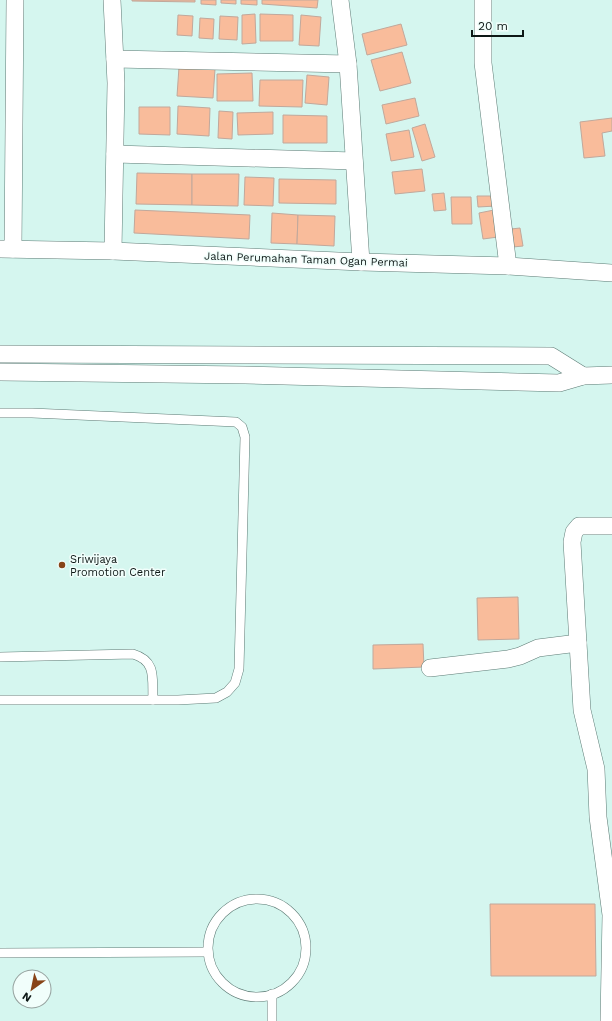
<svg xmlns="http://www.w3.org/2000/svg" width="612" height="1021" font-family="'Work Sans',sans-serif">
<style>
.building{fill:#f9bc9b;stroke:#c1a89b}
.lines{fill:none;stroke-linecap:round;stroke-linejoin:round}
.lane-casing{stroke:#5d7b75;stroke-width:10}
.street-casing{stroke:#5d7b75;stroke-width:18}
.lane{stroke:#fff;stroke-width:9}
.street{stroke:#fff;stroke-width:17}
.poi-dot{fill:#884418;stroke:#f1fefb;stroke-width:1.5}
.labels{text-anchor:middle;stroke-width:3;stroke-linejoin:round;paint-order:stroke}
.street-label{font-size:11px;fill:#0d1816;stroke:#f1fefb}
.poi-label{font-size:11px;fill:#0d1816;stroke:#f1fefb;text-anchor:start}
</style>
<rect width="100%" height="100%" fill="#d5f6ef"/>
<!-- building -->
<g class="building">
<path d="M 132,0 L 195,0 L 195,2 L 132,1 Z"/>
<path d="M 201,0 L 216,0 L 216,5 L 201,4 Z"/>
<path d="M 221,0 L 236,0 L 236,4 L 221,3 Z"/>
<path d="M 241,0 L 257,0 L 257,5 L 241,4 Z"/>
<path d="M 262,0 L 318,0 L 317,8 L 262,4 Z"/>
<path d="M 255,14 L 256,43 L 242,44 L 242,15 Z"/>
<path d="M 260,14 L 293,15 L 293,41 L 260,41 Z"/>
<path d="M 178,15 L 193,16 L 192,36 L 177,35 Z"/>
<path d="M 301,15 L 321,17 L 319,46 L 299,45 Z"/>
<path d="M 220,16 L 238,17 L 237,40 L 219,39 Z"/>
<path d="M 200,18 L 214,19 L 213,39 L 199,38 Z"/>
<path d="M 401,24 L 407,45 L 367,55 L 362,34 Z"/>
<path d="M 402,52 L 411,83 L 380,91 L 371,60 Z"/>
<path d="M 179,67 L 215,69 L 213,98 L 177,96 Z"/>
<path d="M 252,73 L 253,101 L 217,101 L 217,74 Z"/>
<path d="M 307,75 L 329,77 L 327,105 L 305,103 Z"/>
<path d="M 260,80 L 303,80 L 302,107 L 259,106 Z"/>
<path d="M 415,98 L 419,116 L 386,124 L 382,105 Z"/>
<path d="M 178,106 L 210,108 L 209,136 L 177,134 Z"/>
<path d="M 139,107 L 170,107 L 170,135 L 139,134 Z"/>
<path d="M 219,111 L 233,112 L 232,139 L 218,138 Z"/>
<path d="M 273,112 L 273,134 L 238,135 L 237,113 Z"/>
<path d="M 283,115 L 327,116 L 327,143 L 283,143 Z"/>
<path d="M 612,118 L 612,131 L 602,133 L 605,156 L 584,158 L 580,122 Z"/>
<path d="M 425,124 L 435,157 L 422,161 L 412,128 Z"/>
<path d="M 409,130 L 414,157 L 391,161 L 386,134 Z"/>
<path d="M 422,169 L 425,191 L 395,194 L 392,172 Z"/>
<path d="M 137,173 L 192,174 L 192,205 L 136,204 Z"/>
<path d="M 192,174 L 239,174 L 238,206 L 192,205 Z"/>
<path d="M 245,177 L 274,178 L 273,206 L 244,205 Z"/>
<path d="M 279,179 L 336,180 L 336,204 L 279,203 Z"/>
<path d="M 444,193 L 446,210 L 434,211 L 432,194 Z"/>
<path d="M 477,196 L 495,196 L 496,206 L 478,207 Z"/>
<path d="M 451,197 L 471,197 L 472,224 L 452,224 Z"/>
<path d="M 135,210 L 250,215 L 249,239 L 134,233 Z"/>
<path d="M 494,210 L 498,237 L 483,239 L 479,213 Z"/>
<path d="M 272,213 L 298,215 L 297,244 L 271,243 Z"/>
<path d="M 298,215 L 335,216 L 334,246 L 297,244 Z"/>
<path d="M 520,228 L 523,246 L 513,247 L 511,229 Z"/>
<path d="M 518,597 L 519,639 L 478,640 L 477,598 Z"/>
<path d="M 423,644 L 424,667 L 373,669 L 373,645 Z"/>
<path d="M 490,904 L 595,904 L 596,976 L 491,976 Z"/>
</g>
<g class="lines">
<defs>
<g id="lane">
<path d="M 0,413 L 32,413 L 236,422 L 242,427 L 245,437 L 239,669 L 235,683 L 227,692 L 216,698 L 178,700 L 0,700"/>
<path d="M 0,657 L 133,654 C 157,661 152,679 153,700"/>
<circle cx="257" cy="948" r="49"/>
<path d="M 0,953 L 208,952"/>
<path d="M 272,1021 L 272,994"/>
</g>
<g id="street">
<path d="M 112,0 L 116,83 L 113,251"/>
<path d="M 340,0 L 348,64 L 361,262"/>
<path d="M 483,0 L 483,63 L 508,266"/>
<path d="M 115,59 L 348,64"/>
<path d="M 115,154 L 354,161"/>
<path d="M 0,249 L 113,251 L 361,262 L 508,266 L 612,273"/>
<path d="M 13,249 L 15,0"/>
<path d="M 0,354 L 551,356 L 583,376"/>
<path d="M 0,372 L 245,375 L 559,383 L 583,376 L 612,375"/>
<path d="M 430,668 L 508,659 L 520,656 L 538,648 L 578,643"/>
<path d="M 609,1021 L 611,915 L 598,817 L 596,769 L 582,710 L 572,542 L 574,532 L 579,526 L 612,526"/>
</g>
</defs>
<!-- lane casing -->
<use href="#lane" class="lane-casing"/>
<!-- street casing -->
<use href="#street" class="street-casing"/>
<!-- lane -->
<use href="#lane" class="lane"/>
<!-- street -->
<use href="#street" class="street"/>
</g>
<!-- markers -->
<circle class="poi-dot" cx="62" cy="565" r="4"/>
<g class="labels">
<!-- street labels -->
<g class="street-label">
<text transform="translate(306 259) rotate(2)" y="4">Jalan Perumahan Taman Ogan Permai</text>
</g>
<!-- poi labels -->
<g class="poi-label">
<text x="70" y="563">Sriwijaya<tspan x="70" dy="13">Promotion Center</tspan></text>
</g>
</g>
<!-- north arrow -->
<g transform="translate(32 989) rotate(213)"><circle r="19" fill="#f1fefb" stroke="#96a29f"/>
<path d="M0-3L7 15L0 10L-7 15Z" fill="#884418"/>
<text y="-6" font-size="11" font-weight="bold" text-anchor="middle" fill="#0d1816">N</text>
</g>
<!-- scale -->
<path d="M472 30v6h51v-6" fill="none" stroke="#0d1816" stroke-width="2"/>
<text x="478" y="30" font-size="12" fill="#0d1816" stroke="#f1fefb" stroke-width="3" paint-order="stroke">20 m</text>
</svg>
